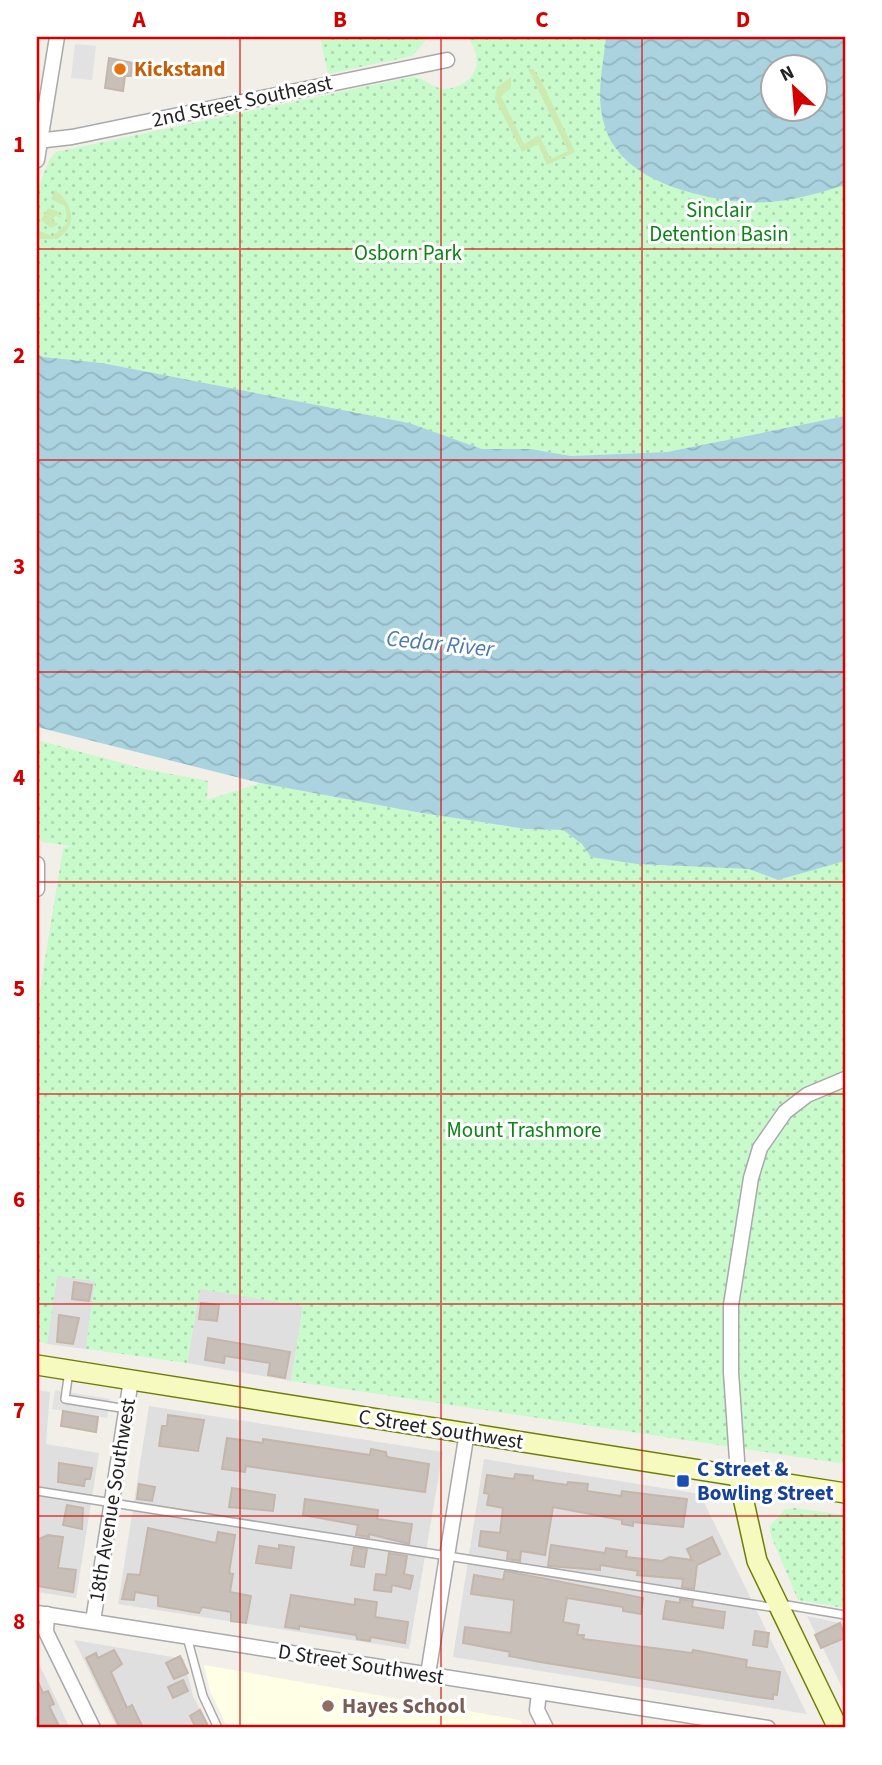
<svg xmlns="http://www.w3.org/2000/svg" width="882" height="1765" font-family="'Source Sans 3',sans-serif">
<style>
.residential{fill:#e0dfdf}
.education{fill:#ffffe5}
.park{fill:url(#park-dots);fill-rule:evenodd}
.garden{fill:#cdebb0}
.parking{fill:#e2e2e2}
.water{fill:url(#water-waves);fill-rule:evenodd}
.building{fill:#c7bfb8;stroke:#c4b6ab;stroke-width:2}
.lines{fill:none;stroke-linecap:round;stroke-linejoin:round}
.service-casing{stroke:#a9a9a9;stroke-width:10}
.minor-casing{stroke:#a9a9a9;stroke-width:17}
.secondary-casing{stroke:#707d05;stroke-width:22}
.service{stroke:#fff;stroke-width:7}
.minor{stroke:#fff;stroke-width:14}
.secondary{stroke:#f7fabf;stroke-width:19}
.grid{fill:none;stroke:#d40000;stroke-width:2;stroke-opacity:0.55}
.food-dot{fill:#e8710a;stroke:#fff;stroke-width:2.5}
.transit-dot{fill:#1a4fb4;stroke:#fff;stroke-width:2.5}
.education-dot{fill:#8d6e63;stroke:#fff;stroke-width:2.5}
.labels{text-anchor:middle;stroke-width:6;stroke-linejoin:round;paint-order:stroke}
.food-label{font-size:21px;font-weight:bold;fill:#c56008;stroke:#fff;text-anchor:start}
.street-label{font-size:21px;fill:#222;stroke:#fff}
.park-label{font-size:21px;fill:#0c8416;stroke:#fff}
.transit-label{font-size:21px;font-weight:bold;fill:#164399;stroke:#fff;text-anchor:start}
.education-label{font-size:21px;font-weight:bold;fill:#785e54;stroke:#fff;text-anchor:start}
.water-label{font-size:23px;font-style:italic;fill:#4a7aab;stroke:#fff}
.neatline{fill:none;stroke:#d40000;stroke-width:2.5}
.grid-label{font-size:23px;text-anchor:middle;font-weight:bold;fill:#d40000}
</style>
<defs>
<pattern id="park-dots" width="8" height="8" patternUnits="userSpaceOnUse" patternTransform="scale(1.75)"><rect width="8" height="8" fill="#c8facc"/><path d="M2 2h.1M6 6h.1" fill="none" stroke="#acd6af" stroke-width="1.8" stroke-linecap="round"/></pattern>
<pattern id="water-waves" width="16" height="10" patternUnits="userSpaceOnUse" patternTransform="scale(1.75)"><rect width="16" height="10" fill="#aad3df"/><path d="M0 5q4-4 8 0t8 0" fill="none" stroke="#92b5bf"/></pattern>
</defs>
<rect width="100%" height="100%" fill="#f2efe9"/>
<!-- residential -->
<g class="residential">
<path d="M 57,1275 L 95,1281 L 86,1349 L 47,1344 Z"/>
<path d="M 200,1288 L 303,1306 L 291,1381 L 187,1363 Z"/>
<path d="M 37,1390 L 50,1392 L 46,1444 L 99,1453 L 76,1598 L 37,1592 Z"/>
<path d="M 149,1406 L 443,1452 L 409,1649 L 118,1604 Z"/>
<path d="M 484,1459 L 700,1494 L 807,1714 L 453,1657 Z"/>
<path d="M 807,1616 L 845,1624 L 845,1693 Z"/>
<path d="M 74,1640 L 184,1659 L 193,1696 L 210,1728 L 117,1728 Z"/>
<path d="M 37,1660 L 70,1728 L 37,1728 Z"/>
</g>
<!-- education -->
<path class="education" d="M 204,1665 L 520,1720 L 524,1728 L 228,1728 L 210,1691 Z"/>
<!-- park -->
<g class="park">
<path d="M 320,37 L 429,37 L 412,56 L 328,74 Z"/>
<path d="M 467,37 L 845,37 L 845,416 L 667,452 L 571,456 L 531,449 L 482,449 L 408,423 L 102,363 L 42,357 L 37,354 L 37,189 L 50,159 L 56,152 L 411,77 C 422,77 426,83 436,87 C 451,93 472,83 476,67 C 479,57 473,44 467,37 ZM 774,66 L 816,66 L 816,108 L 774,108 Z"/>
<path d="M 37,740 L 140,768 L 208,781 L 207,800 L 260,783 L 416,812 L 526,829 L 563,830 L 582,844 L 637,864 L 749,869 L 778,880 L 845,861 L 845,1464 L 291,1381 L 303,1306 L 200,1289 L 187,1363 L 86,1349 L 95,1281 L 57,1276 L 47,1344 L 37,1341 L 37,1007 L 63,849 L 70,846 L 37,841 Z"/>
<path d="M 795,1508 L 845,1515 L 845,1608 L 798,1600 L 771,1536 L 770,1526 L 785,1509 Z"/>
</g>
<!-- garden -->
<g class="garden">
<path d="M 528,69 L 533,69 L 541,80 L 575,152 L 547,165 L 538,144 L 522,152 L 495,99 L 497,87 L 511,77 L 511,88 L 501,96 L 524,144 L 539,135 L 551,159 L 568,151 Z"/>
<path d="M 55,190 C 73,203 79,226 57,239 L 37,239 L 37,230 L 53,236 L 67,223 L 65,206 L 51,199 Z"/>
<path d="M 48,208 L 59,212 L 61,219 L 56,215 L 52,220 L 59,224 L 51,228 L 41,220 Z"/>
</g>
<!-- parking -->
<g class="parking">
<path d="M 75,44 L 96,46 L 92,80 L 71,78 Z"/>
<path d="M 55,1390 L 110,1399 L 107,1418 L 52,1409 Z"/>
</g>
<!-- water -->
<g class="water">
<path d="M 606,37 L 845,37 L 845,185 C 813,195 779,205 745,202 C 696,198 621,180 605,127 C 595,97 603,68 606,37 ZM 774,66 L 816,66 L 816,108 L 774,108 Z"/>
<path d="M 37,354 L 43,357 L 102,363 L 409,423 L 482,449 L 531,449 L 571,456 L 667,452 L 845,416 L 845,861 L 778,880 L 749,869 L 637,864 L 591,857 L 582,844 L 563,830 L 526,829 L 416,812 L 260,783 L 37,727 Z"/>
</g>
<!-- building -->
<g class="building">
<path d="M 109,58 L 133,63 L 131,76 L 125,76 L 123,91 L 105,88 Z"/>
<path d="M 74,1282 L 92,1285 L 89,1301 L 72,1299 Z"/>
<path d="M 201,1303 L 219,1305 L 217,1321 L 199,1319 Z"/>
<path d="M 59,1315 L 79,1318 L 73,1344 L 57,1342 Z"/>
<path d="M 208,1338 L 290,1352 L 285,1378 L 268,1375 L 270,1363 L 225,1356 L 224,1363 L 205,1360 Z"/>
<path d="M 63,1411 L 98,1417 L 96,1432 L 61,1426 Z"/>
<path d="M 168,1415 L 204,1420 L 198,1451 L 159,1446 L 162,1426 L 167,1426 Z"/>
<path d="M 227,1438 L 263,1443 L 263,1439 L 370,1455 L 371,1449 L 386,1452 L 387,1457 L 429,1464 L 425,1492 L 246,1466 L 245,1472 L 222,1469 Z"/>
<path d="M 59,1463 L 92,1468 L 90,1479 L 85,1479 L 84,1486 L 58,1482 Z"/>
<path d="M 515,1474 L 533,1476 L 533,1480 L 567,1485 L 568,1482 L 588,1484 L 587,1491 L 621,1496 L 622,1491 L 687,1499 L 683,1527 L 633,1522 L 633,1526 L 622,1524 L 622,1520 L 553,1507 L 545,1555 L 521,1551 L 520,1561 L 507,1559 L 508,1551 L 479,1546 L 481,1531 L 500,1533 L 503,1508 L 487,1505 L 489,1494 L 484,1493 L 487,1475 L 514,1479 Z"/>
<path d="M 139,1484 L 155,1487 L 152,1501 L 137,1499 Z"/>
<path d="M 232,1488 L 275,1495 L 273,1511 L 229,1507 Z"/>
<path d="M 305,1499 L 378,1510 L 377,1519 L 412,1524 L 409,1544 L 369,1534 L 369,1537 L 356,1535 L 358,1525 L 303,1515 Z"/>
<path d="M 67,1505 L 83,1508 L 82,1529 L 63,1525 Z"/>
<path d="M 148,1528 L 216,1543 L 218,1532 L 235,1535 L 229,1573 L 233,1574 L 230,1592 L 251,1596 L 246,1623 L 231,1621 L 231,1612 L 202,1607 L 199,1613 L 158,1606 L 158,1596 L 135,1592 L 134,1600 L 122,1599 L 128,1574 L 140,1575 Z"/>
<path d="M 48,1535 L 63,1537 L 58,1568 L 76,1570 L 73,1592 L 37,1586 L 37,1540 Z"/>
<path d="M 712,1537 L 720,1554 L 697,1565 L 694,1589 L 682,1587 L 683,1579 L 637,1575 L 638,1571 L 600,1565 L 600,1570 L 548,1566 L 551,1545 L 605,1553 L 606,1548 L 627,1551 L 626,1557 L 662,1561 L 670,1557 L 692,1560 L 687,1549 Z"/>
<path d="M 279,1545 L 294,1547 L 291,1568 L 256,1563 L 259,1546 L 279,1549 Z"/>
<path d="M 354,1547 L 367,1549 L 364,1567 L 351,1565 Z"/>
<path d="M 389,1553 L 407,1556 L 404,1574 L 413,1576 L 410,1589 L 392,1585 L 391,1592 L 374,1590 L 376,1574 L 386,1575 Z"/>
<path d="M 505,1571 L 643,1598 L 641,1614 L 623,1611 L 623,1607 L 567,1598 L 563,1622 L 579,1625 L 577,1635 L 584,1635 L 583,1639 L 692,1653 L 693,1650 L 747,1660 L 746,1667 L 780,1672 L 777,1695 L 773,1694 L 773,1699 L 757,1697 L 540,1662 L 509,1656 L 510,1652 L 463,1643 L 465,1627 L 511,1633 L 514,1600 L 471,1594 L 474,1575 L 503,1580 Z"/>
<path d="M 291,1595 L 355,1605 L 355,1599 L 377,1602 L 375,1617 L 408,1622 L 405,1643 L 371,1637 L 370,1641 L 357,1639 L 356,1635 L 299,1626 L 299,1629 L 285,1627 Z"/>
<path d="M 680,1599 L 693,1601 L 692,1607 L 725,1612 L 723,1628 L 663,1619 L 666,1601 L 680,1603 Z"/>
<path d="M 840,1623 L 845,1638 L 821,1648 L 815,1635 Z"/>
<path d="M 755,1631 L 769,1633 L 767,1647 L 753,1645 Z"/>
<path d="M 114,1650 L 122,1664 L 111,1672 L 127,1708 L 132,1705 L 143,1728 L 120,1728 L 86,1658 L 96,1653 L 98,1658 Z"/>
<path d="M 180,1656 L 188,1673 L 174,1679 L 166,1663 Z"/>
<path d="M 37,1680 L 43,1693 L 48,1691 L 54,1704 L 49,1706 L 60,1728 L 37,1728 Z"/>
<path d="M 183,1680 L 188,1691 L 173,1698 L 168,1687 Z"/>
<path d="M 200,1710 L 209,1728 L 196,1728 L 190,1716 Z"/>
</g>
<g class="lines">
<defs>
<g id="service">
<path d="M 69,1371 L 65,1399 L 127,1409"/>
<path d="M 37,1491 L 776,1608"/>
<path d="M 781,1604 L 845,1615"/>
<path d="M 187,1637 L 203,1696 L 218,1728"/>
</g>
<g id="minor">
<path d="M 37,141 L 72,137 L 447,60"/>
<path d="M 37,160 L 57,37"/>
<path d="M 37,864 L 37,889"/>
<path d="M 738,1475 L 731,1372 L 731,1305 L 751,1178 L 760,1148 L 785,1112 L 807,1095 L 845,1079"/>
<path d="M 37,1613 L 768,1728"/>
<path d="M 47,1614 L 46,1632 L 93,1728"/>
<path d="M 93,1621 L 131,1380"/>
<path d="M 428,1674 L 467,1432"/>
<path d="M 539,1693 L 537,1710 L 546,1728"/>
</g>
<g id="secondary">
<path d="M 37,1365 L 845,1493"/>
<path d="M 738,1475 L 757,1561 L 838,1728"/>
</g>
</defs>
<!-- service casing -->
<use href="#service" class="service-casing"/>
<!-- minor casing -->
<use href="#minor" class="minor-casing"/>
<!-- secondary casing -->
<use href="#secondary" class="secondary-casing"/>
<!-- service -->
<use href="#service" class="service"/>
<!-- minor -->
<use href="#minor" class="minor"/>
<!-- secondary -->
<use href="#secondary" class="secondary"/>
</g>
<!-- grid -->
<path class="grid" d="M 240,37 L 240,1728M 441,37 L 441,1728M 642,37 L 642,1728M 37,249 L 845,249M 37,460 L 845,460M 37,672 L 845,672M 37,882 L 845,882M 37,1094 L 845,1094M 37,1304 L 845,1304M 37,1516 L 845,1516"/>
<!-- markers -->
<circle class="food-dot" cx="120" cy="69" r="7"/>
<rect class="transit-dot" x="676" y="1474" width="14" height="14" rx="3.5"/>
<circle class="education-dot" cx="328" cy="1706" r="7"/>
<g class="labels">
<!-- food labels -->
<g class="food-label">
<text x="134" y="76">Kickstand</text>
</g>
<!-- street labels -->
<g class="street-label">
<text transform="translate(242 101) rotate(-12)" y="7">2nd Street Southeast</text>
<text transform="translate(441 1429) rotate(9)" y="7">C Street Southwest</text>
<text transform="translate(112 1500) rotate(-81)" y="7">18th Avenue Southwest</text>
<text transform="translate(361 1664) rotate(9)" y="7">D Street Southwest</text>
</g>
<!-- park labels -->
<g class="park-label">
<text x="719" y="217">Sinclair<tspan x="719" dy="24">Detention Basin</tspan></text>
<text x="408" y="260">Osborn Park</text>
<text x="524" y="1137">Mount Trashmore</text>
</g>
<!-- transit labels -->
<g class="transit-label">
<text x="697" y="1476">C Street &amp;<tspan x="697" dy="24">Bowling Street</tspan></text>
</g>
<!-- education labels -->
<g class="education-label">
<text x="342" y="1713">Hayes School</text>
</g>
<!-- water labels -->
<g class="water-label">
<text transform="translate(440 643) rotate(6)" y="8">Cedar River</text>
</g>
</g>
<!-- border -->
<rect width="882" height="1765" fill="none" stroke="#ffffff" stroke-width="77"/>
<!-- north arrow -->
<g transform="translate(794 88) rotate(334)"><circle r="33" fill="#ffffff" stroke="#a7a7a7" stroke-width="2"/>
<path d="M0-5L12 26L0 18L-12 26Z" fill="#d40000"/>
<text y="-10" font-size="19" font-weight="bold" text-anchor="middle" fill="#222222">N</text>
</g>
<rect x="38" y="38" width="806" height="1688" class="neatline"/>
<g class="grid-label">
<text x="139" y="27">A</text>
<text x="340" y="27">B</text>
<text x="542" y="27">C</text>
<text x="743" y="27">D</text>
<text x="19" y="152">1</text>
<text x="19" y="363">2</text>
<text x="19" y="574">3</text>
<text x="19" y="785">4</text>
<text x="19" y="996">5</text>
<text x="19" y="1207">6</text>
<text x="19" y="1418">7</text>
<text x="19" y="1629">8</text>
</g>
</svg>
